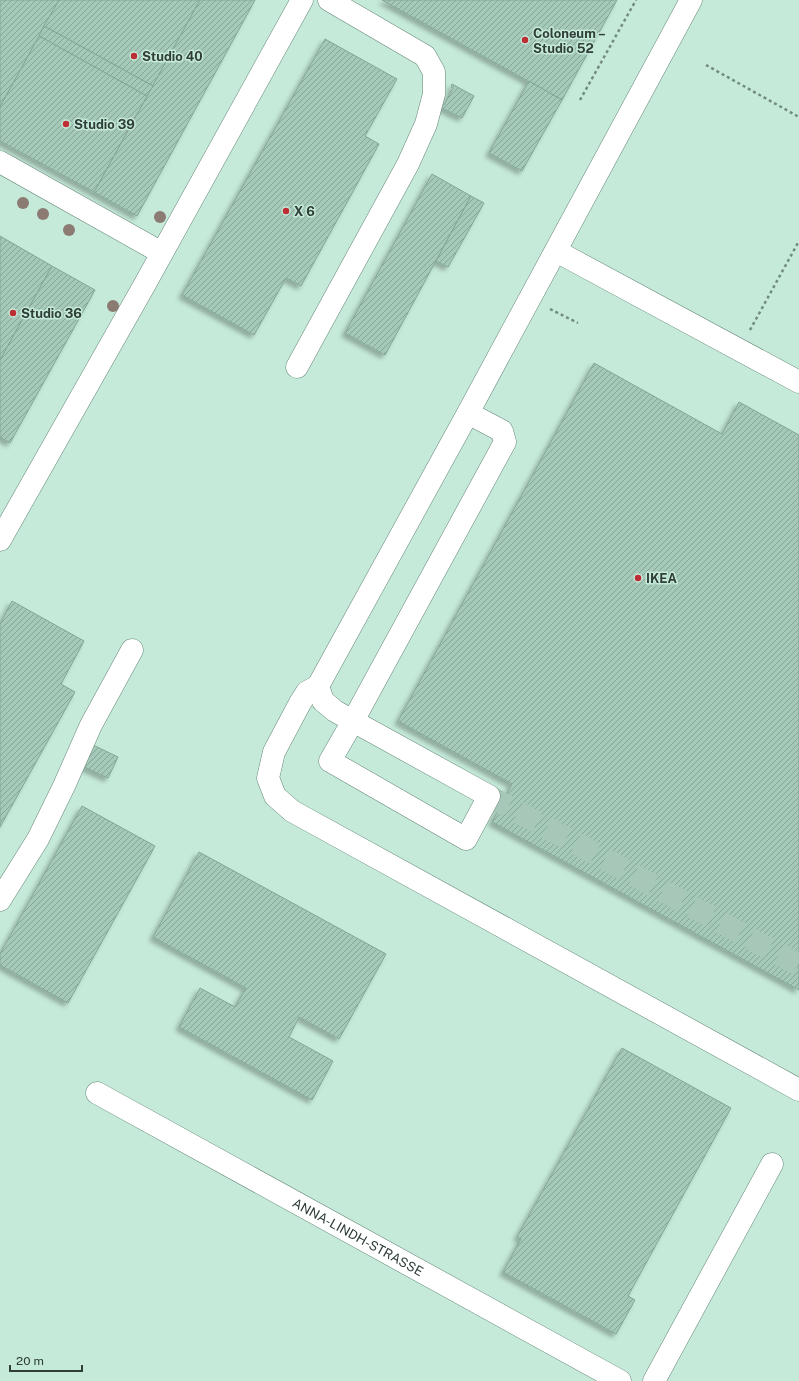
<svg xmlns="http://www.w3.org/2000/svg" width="799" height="1381" font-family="'Public Sans',sans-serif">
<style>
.building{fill:url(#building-hatch);stroke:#83a696;filter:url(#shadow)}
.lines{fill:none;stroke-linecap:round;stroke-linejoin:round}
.minor-tunnel{stroke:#a7c8b9;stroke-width:22;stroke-dasharray:22 11;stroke-linecap:butt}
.minor-casing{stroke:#668879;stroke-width:23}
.path{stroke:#738c80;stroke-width:2.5;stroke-dasharray:3 3;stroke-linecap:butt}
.minor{stroke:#fff;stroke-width:22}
.tree{fill:#8c7b73}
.poi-dot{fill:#bd2e34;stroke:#c5ead9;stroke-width:1.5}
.labels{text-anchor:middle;stroke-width:3;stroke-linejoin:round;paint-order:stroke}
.poi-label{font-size:13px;font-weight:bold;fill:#2f3e37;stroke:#c5ead9;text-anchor:start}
.street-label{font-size:13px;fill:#2f3e37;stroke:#c5ead9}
</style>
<defs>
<pattern id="building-hatch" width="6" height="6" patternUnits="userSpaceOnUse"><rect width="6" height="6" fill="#a5c9b8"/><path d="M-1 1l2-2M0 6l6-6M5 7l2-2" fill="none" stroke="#87a596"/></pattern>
<filter id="shadow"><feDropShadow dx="-3.5" dy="3.5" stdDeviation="2" flood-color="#0004"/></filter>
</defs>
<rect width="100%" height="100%" fill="#c5ead9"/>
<!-- building -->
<g class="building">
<path d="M 0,0 L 59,0 L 0,107 Z"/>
<path d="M 59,0 L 200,0 L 153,86 L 44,26 Z"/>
<path d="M 200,0 L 255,0 L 137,216 L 94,192 Z"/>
<path d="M 382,0 L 617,0 L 562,100 Z"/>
<path d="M 44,26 L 153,86 L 147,96 L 39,36 Z"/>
<path d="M 39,36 L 147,96 L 94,192 L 0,141 L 0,107 Z"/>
<path d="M 325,39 L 397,79 L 365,136 L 379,144 L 301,286 L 286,278 L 254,335 L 182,295 Z"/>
<path d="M 529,81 L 562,100 L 522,171 L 489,153 Z"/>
<path d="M 452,84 L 474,96 L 462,118 L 440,107 L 442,104 L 444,105 L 453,88 L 451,87 Z"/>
<path d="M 432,174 L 471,196 L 385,355 L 345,333 Z"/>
<path d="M 471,196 L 484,203 L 448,267 L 436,261 Z"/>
<path d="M 0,236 L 52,266 L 0,360 Z"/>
<path d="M 52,266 L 95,290 L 10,443 L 0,437 L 0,360 Z"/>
<path d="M 594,363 L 722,434 L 739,402 L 799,435 L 799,990 L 492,822 L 512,784 L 398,721 Z"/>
<path d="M 12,601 L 84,641 L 61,684 L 75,692 L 0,827 L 0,624 Z"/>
<path d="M 93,745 L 118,757 L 108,778 L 84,767 Z"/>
<path d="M 82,806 L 155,846 L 68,1003 L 0,965 L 0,954 Z"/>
<path d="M 199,852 L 386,954 L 339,1039 L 299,1017 L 289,1037 L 333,1061 L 312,1100 L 179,1027 L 200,988 L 235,1007 L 246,988 L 153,937 Z"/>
<path d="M 622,1048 L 731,1108 L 628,1296 L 635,1300 L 616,1334 L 503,1272 L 521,1239 L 517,1237 Z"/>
</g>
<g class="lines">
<!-- minor-tunnel -->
<path class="minor-tunnel" d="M 489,796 L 799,965"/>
<defs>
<g id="minor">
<path d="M 691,0 L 468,413 L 318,686 L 307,692 L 300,703 L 274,752 L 268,778 L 275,796 L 292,811 L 799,1090"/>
<path d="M 0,162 L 162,253"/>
<path d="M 556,251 L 799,382"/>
<path d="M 297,367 L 408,164 L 426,124 L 434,94 L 434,72 L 425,56 L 329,0"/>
<path d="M 0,540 L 145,284 L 302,0"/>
<path d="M 318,686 L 323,701 L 335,711 L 353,721 L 489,796 L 466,839 L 330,761 L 353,721 L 505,442 L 502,431 L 468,413"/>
<path d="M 0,900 L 38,839 L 64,786 L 91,725 L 132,650"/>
<path id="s1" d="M 97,1093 L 620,1381"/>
<path d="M 654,1381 L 772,1164"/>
</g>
</defs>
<!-- minor casing -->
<use href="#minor" class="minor-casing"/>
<!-- path -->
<g class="path">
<path d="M 706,65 L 799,117"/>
<path d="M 580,100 L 636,0"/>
<path d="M 550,309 L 578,323"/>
<path d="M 750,330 L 799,241"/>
</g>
<!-- minor -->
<use href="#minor" class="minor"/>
</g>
<!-- trees -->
<g class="tree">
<circle cx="23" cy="203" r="6"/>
<circle cx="43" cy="214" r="6"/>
<circle cx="160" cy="217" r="6"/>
<circle cx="69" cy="230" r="6"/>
<circle cx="113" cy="306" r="6"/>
</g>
<!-- markers -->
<g class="poi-dot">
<circle cx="525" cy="40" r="4"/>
<circle cx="134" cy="56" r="4"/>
<circle cx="66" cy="124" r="4"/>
<circle cx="286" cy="211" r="4"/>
<circle cx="13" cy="313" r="4"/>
<circle cx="638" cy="578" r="4"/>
</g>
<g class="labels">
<!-- poi labels -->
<g class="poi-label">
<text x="533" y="38">Coloneum –<tspan x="533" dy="15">Studio 52</tspan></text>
<text x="142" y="61">Studio 40</text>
<text x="74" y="129">Studio 39</text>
<text x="294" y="216">X 6</text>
<text x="21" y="318">Studio 36</text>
<text x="646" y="583">IKEA</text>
</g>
<!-- street labels -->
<g class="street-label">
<text dy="5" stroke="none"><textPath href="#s1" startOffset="298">ANNA-LINDH-STRASSE</textPath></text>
</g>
</g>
<!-- scale -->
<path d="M10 1365v6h72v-6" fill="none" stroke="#2f3e37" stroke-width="2"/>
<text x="16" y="1365" font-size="12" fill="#2f3e37" stroke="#c5ead9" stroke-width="3" paint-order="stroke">20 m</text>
</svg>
